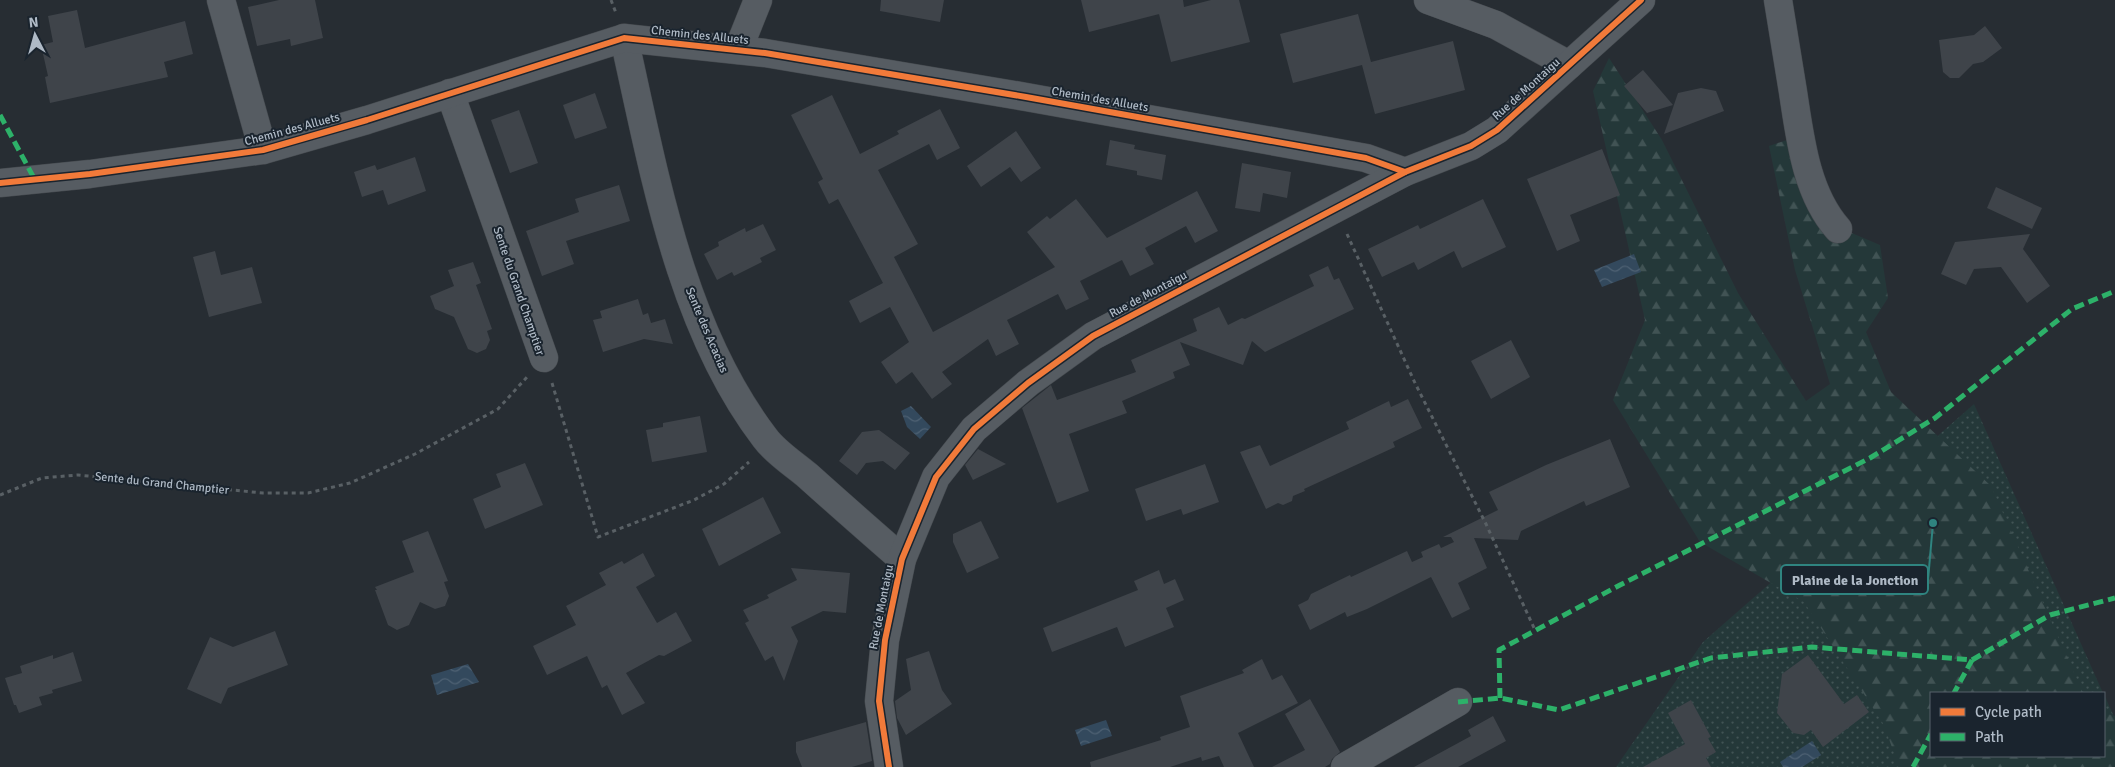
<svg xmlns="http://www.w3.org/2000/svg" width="2115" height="767" font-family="Signika,sans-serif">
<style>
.grass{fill:url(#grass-dots)}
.forest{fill:url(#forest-firs)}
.water{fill:url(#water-waves)}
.building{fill:#3f444a}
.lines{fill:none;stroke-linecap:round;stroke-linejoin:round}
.minor-casing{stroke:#44494e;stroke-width:29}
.path{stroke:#596065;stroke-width:3;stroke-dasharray:4 4;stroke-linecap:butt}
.minor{stroke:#565c62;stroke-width:28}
.quiet{stroke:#2db169;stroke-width:5;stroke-dasharray:10 5;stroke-linecap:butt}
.cycleway-casing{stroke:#1a242e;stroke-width:9}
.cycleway{stroke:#f17a3a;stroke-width:6}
.labels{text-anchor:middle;stroke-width:4;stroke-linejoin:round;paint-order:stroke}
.street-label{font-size:12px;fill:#afbac6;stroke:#1a242e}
.leader{fill:none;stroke:#2f8480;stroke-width:2}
.callout-dot{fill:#2f8480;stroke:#1a242e;stroke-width:2}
.callout{fill:#1a242e;stroke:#2f8480;stroke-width:2}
.callout-label{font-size:14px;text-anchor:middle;font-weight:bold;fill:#afbac6}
</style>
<defs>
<pattern id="grass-dots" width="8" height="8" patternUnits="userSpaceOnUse" patternTransform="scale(1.25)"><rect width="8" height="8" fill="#243839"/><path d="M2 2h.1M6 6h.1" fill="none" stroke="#415354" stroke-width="1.8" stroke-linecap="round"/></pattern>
<pattern id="forest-firs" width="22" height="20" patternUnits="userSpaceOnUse" patternTransform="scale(1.25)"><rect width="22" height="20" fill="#243839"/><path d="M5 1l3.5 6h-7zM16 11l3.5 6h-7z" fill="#415354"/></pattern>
<pattern id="water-waves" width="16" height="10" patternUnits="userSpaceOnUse" patternTransform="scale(1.25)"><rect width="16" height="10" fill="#33495d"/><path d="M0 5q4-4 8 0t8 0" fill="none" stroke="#4e6173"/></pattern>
</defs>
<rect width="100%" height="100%" fill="#272d33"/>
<!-- grass -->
<path class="grass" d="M 1974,404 L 2103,693 L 1931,693 L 1931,756 L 2104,756 L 2104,694 L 2115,719 L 2115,767 L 1616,767 L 1703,642 Z"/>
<!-- forest -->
<path class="forest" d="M 1609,58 L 1662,140 L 1738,293 L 1806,401 L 1830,384 L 1795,270 L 1769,146 L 1805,134 L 1847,231 L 1880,245 L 1888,298 L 1866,332 L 1891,392 L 1991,486 L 2083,693 L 1931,693 L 1931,756 L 2104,756 L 2104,713 L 2115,716 L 2115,767 L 1899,767 L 1884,725 L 1804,602 L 1700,542 L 1613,400 L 1645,320 L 1593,91 Z"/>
<!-- water -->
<g class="water">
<path d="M 1634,254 L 1641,272 L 1602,287 L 1594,270 Z"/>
<path d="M 911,406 L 931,427 L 920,439 L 907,427 L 901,411 Z"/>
<path d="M 468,664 L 479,682 L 437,695 L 431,675 Z"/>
<path d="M 1106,720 L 1112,736 L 1081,746 L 1075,730 Z"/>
<path d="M 1812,741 L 1821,755 L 1802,767 L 1783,767 L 1780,762 Z"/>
</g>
<!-- building -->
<g class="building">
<path d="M 279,0 L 315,0 L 323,38 L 291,46 L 290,39 L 257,46 L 248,7 Z"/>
<path d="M 881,0 L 944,0 L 940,22 L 880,11 Z"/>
<path d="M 1081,0 L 1183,0 L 1184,7 L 1211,0 L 1239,0 L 1250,42 L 1171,62 L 1159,14 L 1167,12 L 1089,32 Z"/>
<path d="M 77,10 L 85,48 L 185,21 L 193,54 L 164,62 L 168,77 L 50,103 L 45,77 L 48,76 L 41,45 L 53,42 L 48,16 Z"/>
<path d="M 1358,14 L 1371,62 L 1453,41 L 1465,90 L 1375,114 L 1362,65 L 1293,83 L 1280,34 Z"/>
<path d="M 1985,26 L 2002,48 L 1983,62 L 1973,64 L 1959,78 L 1950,78 L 1943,72 L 1939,40 L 1974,35 Z"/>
<path d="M 1643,70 L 1673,105 L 1647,113 L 1624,86 Z"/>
<path d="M 1701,88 L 1716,91 L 1724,111 L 1664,134 L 1678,93 Z"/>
<path d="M 595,93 L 607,128 L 575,139 L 563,105 Z"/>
<path d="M 832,95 L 860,154 L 899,134 L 897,131 L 940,109 L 960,148 L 937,160 L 929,144 L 878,170 L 918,244 L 894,257 L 933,332 L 1055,267 L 1027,232 L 1047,216 L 1050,219 L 1076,199 L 1107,238 L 1197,191 L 1218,231 L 1195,243 L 1186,226 L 1145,248 L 1154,264 L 1130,276 L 1122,260 L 1080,281 L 1089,299 L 1066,310 L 1058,294 L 1007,320 L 1019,344 L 996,356 L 988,339 L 942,372 L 952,384 L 932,399 L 912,372 L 896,384 L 881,362 L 909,342 L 890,307 L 860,323 L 849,301 L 883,283 L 838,199 L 829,204 L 818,182 L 823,179 L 791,115 Z"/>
<path d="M 519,110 L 538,163 L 510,173 L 491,120 Z"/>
<path d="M 1016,131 L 1041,168 L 1021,182 L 1010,167 L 981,187 L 967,166 Z"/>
<path d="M 1110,140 L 1135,145 L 1134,149 L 1166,155 L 1162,180 L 1137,175 L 1137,171 L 1106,165 Z"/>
<path d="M 1602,149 L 1620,195 L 1570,215 L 1580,241 L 1557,251 L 1527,179 Z"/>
<path d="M 415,157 L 426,191 L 388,205 L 383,190 L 362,197 L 354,172 L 375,165 L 377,170 Z"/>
<path d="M 1242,163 L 1291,172 L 1287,198 L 1263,193 L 1260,212 L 1235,208 Z"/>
<path d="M 619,185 L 630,221 L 566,241 L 574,264 L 542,276 L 526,231 L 579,212 L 575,199 Z"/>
<path d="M 1996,187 L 2042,208 L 2032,229 L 1987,208 Z"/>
<path d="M 1483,199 L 1506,247 L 1462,268 L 1454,251 L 1418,270 L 1414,262 L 1382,277 L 1368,249 L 1418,225 L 1420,229 Z"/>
<path d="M 763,224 L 776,250 L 760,258 L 762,262 L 734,276 L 732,272 L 717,280 L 704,254 L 719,246 L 718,242 L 745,228 L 746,232 Z"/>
<path d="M 2030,234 L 2023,249 L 2050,286 L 2027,303 L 2001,267 L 1974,269 L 1966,285 L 1941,274 L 1955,242 Z"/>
<path d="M 215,251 L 221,275 L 252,267 L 262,303 L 209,317 L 193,257 Z"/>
<path d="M 473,262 L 481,283 L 476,285 L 492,329 L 487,331 L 490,340 L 486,349 L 477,353 L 468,349 L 454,317 L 435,309 L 430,296 L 454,286 L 448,270 Z"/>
<path d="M 1328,266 L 1334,280 L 1339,278 L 1354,309 L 1265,352 L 1252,341 L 1243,365 L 1180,342 L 1190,365 L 1173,372 L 1175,378 L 1122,401 L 1127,413 L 1069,434 L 1089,491 L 1057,503 L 1022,408 L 1051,385 L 1057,400 L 1136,372 L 1131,360 L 1197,331 L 1193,319 L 1219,307 L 1228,325 L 1242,318 L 1245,319 L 1314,286 L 1309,275 Z"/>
<path d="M 638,299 L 643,315 L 648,313 L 651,323 L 665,319 L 673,344 L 644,339 L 603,352 L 593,320 L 602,318 L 600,311 Z"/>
<path d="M 1511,340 L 1530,377 L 1491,399 L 1471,361 Z"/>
<path d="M 1408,399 L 1422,428 L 1393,442 L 1395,447 L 1304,489 L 1305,491 L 1293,496 L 1292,501 L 1283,505 L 1278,503 L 1266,509 L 1240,452 L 1260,445 L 1270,466 L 1349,429 L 1346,422 L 1389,401 L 1391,407 Z"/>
<path d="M 700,416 L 707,452 L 652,462 L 646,430 L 663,427 L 663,423 Z"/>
<path d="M 879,430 L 910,453 L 895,470 L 883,461 L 866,463 L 857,475 L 839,461 L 862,432 Z"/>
<path d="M 1610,439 L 1630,487 L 1586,506 L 1584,501 L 1521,531 L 1518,540 L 1474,538 L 1487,568 L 1458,583 L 1470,609 L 1452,618 L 1431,577 L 1367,609 L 1347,617 L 1345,612 L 1310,630 L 1298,605 L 1308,600 L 1311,594 L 1350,575 L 1351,577 L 1407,551 L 1412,562 L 1423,557 L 1421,552 L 1439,544 L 1441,548 L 1454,542 L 1451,537 L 1443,537 L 1498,510 L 1489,492 L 1546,465 Z"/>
<path d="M 978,449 L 1006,464 L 973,480 L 965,465 Z"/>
<path d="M 525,463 L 543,505 L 485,529 L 473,499 L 501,487 L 496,474 Z"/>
<path d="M 1205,464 L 1219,502 L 1183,515 L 1181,509 L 1146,521 L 1135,489 Z"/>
<path d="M 763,497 L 781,533 L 719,566 L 702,529 Z"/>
<path d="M 981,521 L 999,558 L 967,573 L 953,542 L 953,534 Z"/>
<path d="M 428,531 L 448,581 L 444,582 L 449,596 L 445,606 L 435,609 L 420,602 L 409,625 L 397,630 L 388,625 L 375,590 L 377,590 L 375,587 L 414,572 L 402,541 Z"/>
<path d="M 643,553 L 655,576 L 636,587 L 657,623 L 676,612 L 692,641 L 664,656 L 659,655 L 626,673 L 645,703 L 622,715 L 607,685 L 602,688 L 587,656 L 547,675 L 533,646 L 576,625 L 566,606 L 606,585 L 599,573 L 622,561 L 624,564 Z"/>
<path d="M 791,568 L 850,573 L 846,613 L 823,611 L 791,627 L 798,641 L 784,681 L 773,656 L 765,661 L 745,623 L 749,621 L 743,610 L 769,598 L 767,595 L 797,580 Z"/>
<path d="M 1159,570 L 1164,584 L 1175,579 L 1184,600 L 1166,608 L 1174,627 L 1125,647 L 1117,627 L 1052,652 L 1043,628 L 1138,590 L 1134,581 Z"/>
<path d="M 275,631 L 288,665 L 228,688 L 221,704 L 187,689 L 210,637 L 233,647 Z"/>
<path d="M 929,651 L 942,690 L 952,704 L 906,735 L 897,718 L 895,701 L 911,690 L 906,659 Z"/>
<path d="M 73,652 L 82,681 L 52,690 L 53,693 L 39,697 L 42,705 L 19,713 L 16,705 L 14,705 L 5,678 L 22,673 L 20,666 L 53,655 L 53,659 Z"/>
<path d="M 1808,655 L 1844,704 L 1857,695 L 1869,712 L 1823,747 L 1811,730 L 1804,735 L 1793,733 L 1777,713 L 1782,674 Z"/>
<path d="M 1262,659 L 1272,680 L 1282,675 L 1298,703 L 1238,733 L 1254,767 L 1224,767 L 1219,756 L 1202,761 L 1201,757 L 1170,767 L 1091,767 L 1090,762 L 1161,740 L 1160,737 L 1190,727 L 1180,696 L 1244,673 L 1242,670 Z"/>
<path d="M 1310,699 L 1340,752 L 1332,759 L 1330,764 L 1325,767 L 1272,767 L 1305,750 L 1285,714 Z"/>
<path d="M 1691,700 L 1711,737 L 1708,738 L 1716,752 L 1706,758 L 1711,767 L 1643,767 L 1685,744 L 1668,713 Z"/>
<path d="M 1493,716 L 1506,741 L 1458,767 L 1414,767 L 1471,736 L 1468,730 Z"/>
<path d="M 866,722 L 872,761 L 852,767 L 802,767 L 796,752 L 796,742 Z"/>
</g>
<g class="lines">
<defs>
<g id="minor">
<path d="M 221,0 L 263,150"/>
<path d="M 1428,0 L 1496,25 L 1569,65"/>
<path d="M 1778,0 C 1783,31 1788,61 1793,92 C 1800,138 1806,193 1838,229"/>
<path d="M 624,38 C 654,172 680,327 765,438 C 776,453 794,464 808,476 C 839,504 870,531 902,559"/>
<path d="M 738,50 L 758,0"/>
<path d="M 450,93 L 544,358"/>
<path d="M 0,183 L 90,174 L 263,150 L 367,120 L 624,38 L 765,53 L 1026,97 L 1366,158 L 1405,172"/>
<path d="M 889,767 L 879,701 L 885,640 L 902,559 L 936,477 L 974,429 L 1028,383 L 1093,336 L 1405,172 L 1471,146 L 1497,130 L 1641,0"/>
<path d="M 1345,767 L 1458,702"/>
</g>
</defs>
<!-- minor casing -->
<use href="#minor" class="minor-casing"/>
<!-- path -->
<g class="path">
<path d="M 611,0 L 616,13"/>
<path d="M 1347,234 L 1415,383 L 1486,524 L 1535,630"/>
<path d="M 552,383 L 598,537 L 694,500 L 724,484 L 749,462"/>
<path d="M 0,495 L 42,478 L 78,475 L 263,493 L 308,493 L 350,483 L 415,454 L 498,409 L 527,377"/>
</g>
<!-- minor -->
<use href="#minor" class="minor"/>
<!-- quiet -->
<g class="quiet">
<path d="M 0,115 L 35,180"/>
<path d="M 1972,660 L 2050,615 L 2115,598"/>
<path d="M 1500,698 L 1499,650 L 1620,585 L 1870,458 L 1935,418 L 2072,309 L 2115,291"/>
<path d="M 1458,702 L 1500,698 L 1559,710 L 1711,658 L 1812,647 L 1972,660 L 1954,693"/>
<path d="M 1913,767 L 1931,734"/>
</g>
<defs>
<g id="cycleway">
<path d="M 0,183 L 90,174 L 263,150 L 367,120 L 624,38 L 765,53 L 1026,97 L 1366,158 L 1405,172"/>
<path d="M 889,767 L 879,701 L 885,640 L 902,559 L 936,477 L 974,429 L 1028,383 L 1093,336 L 1405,172 L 1471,146 L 1497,130 L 1641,0"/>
</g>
</defs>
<!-- cycleway casing -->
<use href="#cycleway" class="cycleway-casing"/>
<!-- cycleway -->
<use href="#cycleway" class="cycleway"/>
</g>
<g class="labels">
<!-- street labels -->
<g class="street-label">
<text transform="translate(700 35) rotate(6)" y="4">Chemin des Alluets</text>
<text transform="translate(1526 89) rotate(-42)" y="4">Rue de Montaigu</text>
<text transform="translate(1100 99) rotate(10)" y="4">Chemin des Alluets</text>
<text transform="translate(292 129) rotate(-15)" y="4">Chemin des Alluets</text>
<text transform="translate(519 291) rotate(71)" y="4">Sente du Grand Champtier</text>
<text transform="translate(1148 294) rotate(-28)" y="4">Rue de Montaigu</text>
<text transform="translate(707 330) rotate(67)" y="4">Sente des Acacias</text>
<text transform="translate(162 483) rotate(6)" y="4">Sente du Grand Champtier</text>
<text transform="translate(881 607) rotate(-79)" y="4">Rue de Montaigu</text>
</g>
</g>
<!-- callouts -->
<path class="leader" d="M1933 523L1928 580"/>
<circle class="callout-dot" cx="1933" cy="523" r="5"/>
<rect class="callout" x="1781" y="565" width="147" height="29" rx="5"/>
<g class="callout-label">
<text x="1855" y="585">Plaine de la Jonction</text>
</g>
<!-- legend -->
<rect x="1930" y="692" width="175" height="65" fill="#1a242e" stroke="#56606b"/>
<rect x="1940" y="708" width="25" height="8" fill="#f17a3a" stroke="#56606b"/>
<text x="1975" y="717" font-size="15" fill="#afbac6">Cycle path</text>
<rect x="1940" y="733" width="25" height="8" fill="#2db169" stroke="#56606b"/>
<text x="1975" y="742" font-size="15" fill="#afbac6">Path</text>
<!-- north arrow -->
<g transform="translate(35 35) rotate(354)" stroke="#1a242e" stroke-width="4" paint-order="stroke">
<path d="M0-4L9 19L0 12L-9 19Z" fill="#afbac6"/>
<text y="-8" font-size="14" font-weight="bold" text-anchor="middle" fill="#afbac6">N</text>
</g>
</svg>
